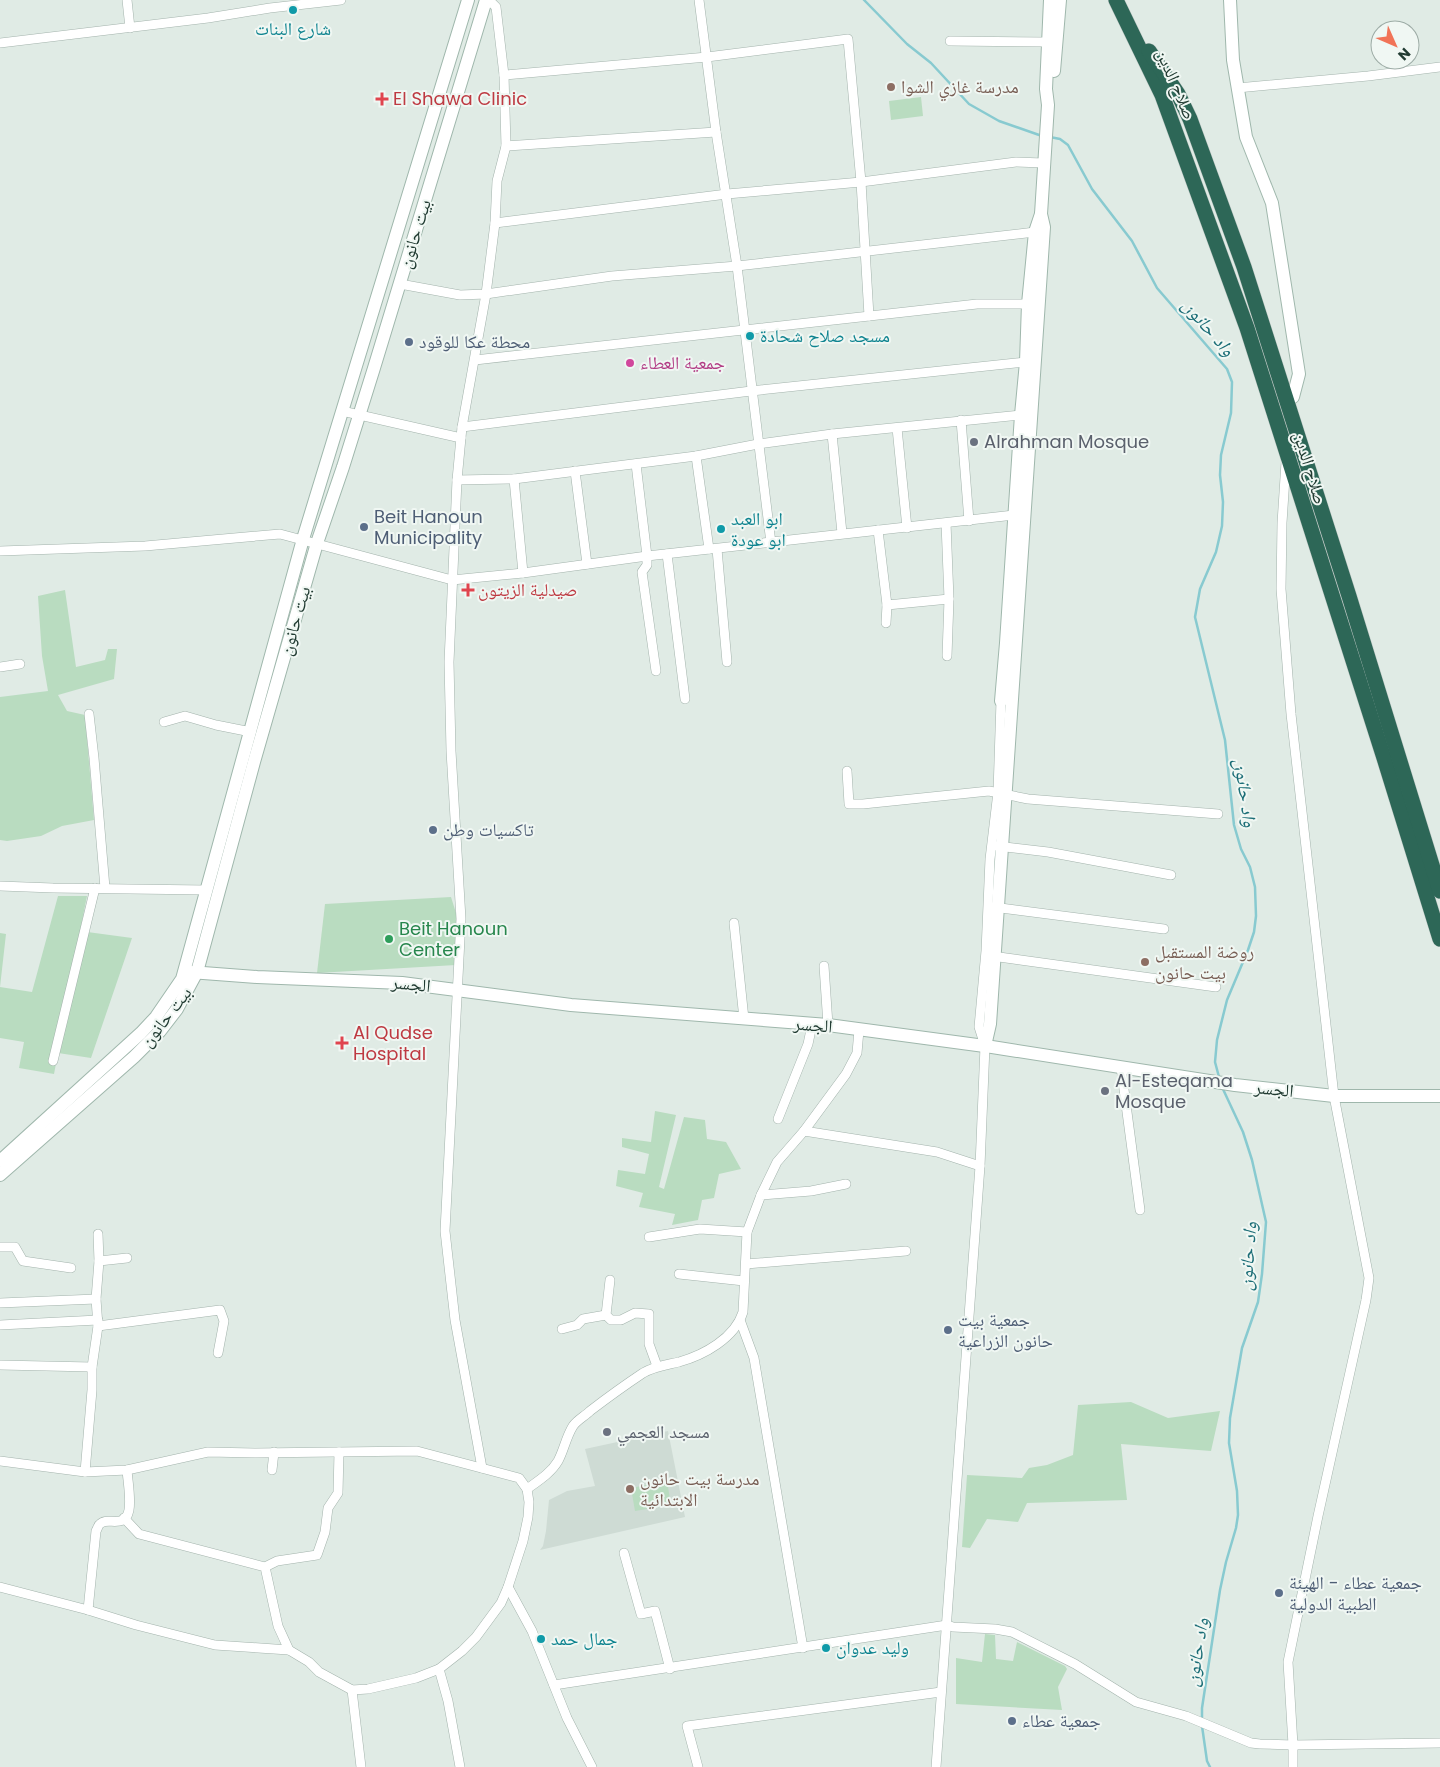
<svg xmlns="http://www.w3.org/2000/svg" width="1440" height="1767" font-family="Poppins,'Noto Naskh Arabic',sans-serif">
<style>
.built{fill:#cedbd4}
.green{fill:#b9dcc0}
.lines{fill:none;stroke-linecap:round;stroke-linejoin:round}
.stream{stroke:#88cad0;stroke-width:2.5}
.street-casing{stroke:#a3b3ac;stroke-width:10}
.secondary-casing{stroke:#9fb7ac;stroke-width:14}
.highway-casing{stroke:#c1c8c6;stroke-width:16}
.street{stroke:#fff;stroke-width:9}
.secondary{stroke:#fff;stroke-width:12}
.highway{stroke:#2d6757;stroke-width:15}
.culture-dot{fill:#0f9aa8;stroke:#f0f7f3;stroke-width:2}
.education-dot{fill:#8d6e63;stroke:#f0f7f3;stroke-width:2}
.health-dot{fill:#e0444e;stroke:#f0f7f3;stroke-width:2}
.service-dot{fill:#5c6f8a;stroke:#f0f7f3;stroke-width:2}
.hotel-dot{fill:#d1479c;stroke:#f0f7f3;stroke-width:2}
.worship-dot{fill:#6b7280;stroke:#f0f7f3;stroke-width:2}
.leisure-dot{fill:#2e9e5b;stroke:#f0f7f3;stroke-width:2}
.labels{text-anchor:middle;stroke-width:4;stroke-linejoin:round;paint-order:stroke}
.culture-label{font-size:18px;fill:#0d838f;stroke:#f0f7f3;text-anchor:start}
.street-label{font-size:18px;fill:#213b32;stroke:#f0f7f3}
.education-label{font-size:18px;fill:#785e54;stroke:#f0f7f3;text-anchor:start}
.health-label{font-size:18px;fill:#be3a42;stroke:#f0f7f3;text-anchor:start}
.service-label{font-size:18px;fill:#4e5e75;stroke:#f0f7f3;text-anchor:start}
.hotel-label{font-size:18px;fill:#b23c85;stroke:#f0f7f3;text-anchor:start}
.worship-label{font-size:18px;fill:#5b616d;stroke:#f0f7f3;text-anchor:start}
.leisure-label{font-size:18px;fill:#27864d;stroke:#f0f7f3;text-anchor:start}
.water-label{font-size:19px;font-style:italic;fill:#1b6d76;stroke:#f0f7f3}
</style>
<rect width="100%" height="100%" fill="#e0ebe5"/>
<!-- built -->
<path class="built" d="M 668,1431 L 685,1517 L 540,1550 L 543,1546 L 546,1531 L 549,1500 L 567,1491 L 595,1486 L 585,1449 Z"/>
<!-- green -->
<g class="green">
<path d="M 921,97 L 923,116 L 891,120 L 889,101 Z"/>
<path d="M 65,590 L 76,667 L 105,660 L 108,649 L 117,649 L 114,679 L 58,695 L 67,711 L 85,715 L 94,820 L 62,826 L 41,836 L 7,841 L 0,840 L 0,697 L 48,691 L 42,656 L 38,596 Z"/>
<path d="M 58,896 L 87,896 L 80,931 L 132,938 L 91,1058 L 58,1053 L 54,1074 L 19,1068 L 24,1042 L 0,1038 L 0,933 L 6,934 L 0,987 L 32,992 Z"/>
<path d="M 451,897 L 456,913 L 456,965 L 317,973 L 325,904 Z"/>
<path d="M 655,1111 L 676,1115 L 659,1187 L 664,1189 L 684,1117 L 705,1120 L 707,1139 L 726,1142 L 741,1169 L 719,1174 L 714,1198 L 702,1200 L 698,1220 L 672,1225 L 675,1214 L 639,1207 L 643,1193 L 616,1186 L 618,1170 L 645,1174 L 649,1154 L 622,1147 L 622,1138 L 651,1142 Z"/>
<path d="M 1131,1402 L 1168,1418 L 1220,1411 L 1211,1451 L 1121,1444 L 1127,1500 L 1027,1503 L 1018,1522 L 987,1519 L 970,1548 L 962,1547 L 967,1475 L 1022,1478 L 1029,1468 L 1047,1465 L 1073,1455 L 1078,1405 Z"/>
<path d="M 667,1481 L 671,1505 L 635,1511 L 631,1488 Z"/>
<path d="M 985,1634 L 995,1635 L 996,1659 L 1013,1661 L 1017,1642 L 1065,1666 L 1067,1669 L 1058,1687 L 1062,1710 L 956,1704 L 956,1658 L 982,1662 Z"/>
</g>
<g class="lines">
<!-- stream -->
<g class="stream">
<path d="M 864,0 L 907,44 L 931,63 L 969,104 L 999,121 L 1042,136"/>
<path d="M 1050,137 L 1060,139 L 1068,145 L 1092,189 L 1132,241 L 1157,288 L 1227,369 L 1232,382 L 1231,413 L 1221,455 L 1220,475 L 1223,502 L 1222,526 L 1216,552 L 1200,589 L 1195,617 L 1225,740 L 1234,825 L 1241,849 L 1250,867 L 1255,887 L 1256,916 L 1254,932 L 1248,950 L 1227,1000 L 1217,1040 L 1215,1062 L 1219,1077"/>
<path d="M 1202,1721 L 1202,1708 L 1220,1590 L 1226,1562 L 1236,1528 L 1238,1515 L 1237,1491 L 1229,1443 L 1230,1418 L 1242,1348 L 1258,1302 L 1262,1274 L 1266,1222 L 1252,1160 L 1243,1132 L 1222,1087"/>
<path d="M 1202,1726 L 1207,1761 L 1210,1767"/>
</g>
<defs>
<g id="street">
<path d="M 127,0 L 130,28"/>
<path d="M 699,0 L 716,132 L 737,266 L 771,543"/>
<path d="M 950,41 L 1047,42"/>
<path d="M 0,43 L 208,18 L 270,8 L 341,0"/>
<path d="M 504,75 L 707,57 L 848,39 L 861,182 L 869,316"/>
<path d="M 1237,88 L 1368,76 L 1440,67"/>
<path d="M 506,146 L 716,132"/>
<path d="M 495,223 L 727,194 L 861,182 L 1016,162 L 1043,163"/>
<path d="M 400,284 L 460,295 L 486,294 L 612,276 L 737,266 L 1035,232"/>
<path d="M 475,360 L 977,304 L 1028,304"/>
<path d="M 342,411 L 461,438"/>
<path d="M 961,420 L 969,521"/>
<path d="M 462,427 L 751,391 L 1026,362"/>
<path d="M 897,428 L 907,528"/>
<path d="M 832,434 L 842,533"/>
<path d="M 696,456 L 709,549"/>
<path d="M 1286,462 L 1282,523 L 1281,589 L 1291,714 L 1334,1096 L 1369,1278 L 1366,1300 L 1318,1516 L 1288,1662 L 1293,1745 L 1293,1767"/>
<path d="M 636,464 L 647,556 L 647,565 L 642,572 L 656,671"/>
<path d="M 575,471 L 587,564"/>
<path d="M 514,479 L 523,573"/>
<path d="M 457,480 L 514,479 L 696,456 L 758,444 L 832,434 L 1021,415"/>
<path d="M 946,523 L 949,599 L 947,656"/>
<path d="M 878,530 L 887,605 L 949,599"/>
<path d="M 717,549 L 727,662"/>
<path d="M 0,551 L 145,546 L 280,534 L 452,580 L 523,573 L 647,556 L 1014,515"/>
<path d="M 667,554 L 685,699"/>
<path d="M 886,623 L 887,605"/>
<path d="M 0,667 L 20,664"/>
<path d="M 89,714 L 94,758 L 105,888"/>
<path d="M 164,722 L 185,716 L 216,725 L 251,732"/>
<path d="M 847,771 L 849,804 L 863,804 L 989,791 L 1028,799 L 1218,814"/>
<path d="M 997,846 L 1048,852 L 1171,875"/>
<path d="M 0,886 L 53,888 L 206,890"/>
<path d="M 993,907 L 1164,929"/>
<path d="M 734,923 L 744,1019"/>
<path d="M 990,952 L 999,957 L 1216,987"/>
<path d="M 824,966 L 828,1025"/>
<path d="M 53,1061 L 95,888"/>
<path d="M 1121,1067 L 1140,1210"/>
<path d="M 778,1119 L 808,1044 L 812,1025"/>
<path d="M 804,1131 L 937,1152 L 980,1166"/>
<path d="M 761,1195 L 777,1162 L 804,1131 L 846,1074 L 857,1053 L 859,1030"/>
<path d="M 649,1237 L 700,1229 L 747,1232"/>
<path d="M 0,1247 L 15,1247 L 23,1261 L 71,1268"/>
<path d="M 99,1261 L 127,1258"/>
<path d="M 746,1264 L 906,1251"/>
<path d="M 679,1274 L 744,1281"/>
<path d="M 610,1280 L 606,1315 L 611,1320 L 621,1320 L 635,1313 L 649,1314 L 649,1344 L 657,1366"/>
<path d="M 0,1303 L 96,1299"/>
<path d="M 740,1320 L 754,1358 L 803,1648"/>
<path d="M 0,1325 L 98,1320"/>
<path d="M 98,1326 L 220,1310 L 224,1321 L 218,1353"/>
<path d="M 562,1329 L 577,1325 L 583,1319 L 606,1315"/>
<path d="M 0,1365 L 92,1367"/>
<path d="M 0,1461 L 85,1472 L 127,1470 L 208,1452 L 255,1453 L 417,1451 L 519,1478 L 527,1489"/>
<path d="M 482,1468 L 455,1320 L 445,1231 L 461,919 L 451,751 L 449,662 L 457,480 L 462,427 L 486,294 L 495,223 L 497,181 L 506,146 L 504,75 L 496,7 L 489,0"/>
<path d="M 272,1470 L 274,1452"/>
<path d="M 85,1472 L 92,1390 L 92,1367 L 98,1326 L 96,1299 L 99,1261 L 98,1234"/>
<path d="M 124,1518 L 139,1534 L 265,1567 L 278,1626 L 289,1650"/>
<path d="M 624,1553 L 641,1614 L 655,1611 L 670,1669"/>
<path d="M 265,1567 L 277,1561 L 317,1555 L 325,1532 L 328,1508 L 338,1493 L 339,1452"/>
<path d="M 0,1587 L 88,1610 L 136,1625 L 215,1645 L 289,1650 L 309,1662 L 319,1672 L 352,1690 L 368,1689 L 416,1678 L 439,1669 L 462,1651 L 476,1637 L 501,1603 L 508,1587 L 523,1541 L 528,1517 L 529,1502 L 527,1489 C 538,1481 551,1473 558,1461 C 564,1450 566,1437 573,1426 C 577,1420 585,1416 590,1411 C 607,1398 625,1385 643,1373 C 655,1366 666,1365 679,1362 C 704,1355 735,1338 743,1312 L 747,1232 L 761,1195 L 811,1191 L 846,1184"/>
<path d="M 508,1587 L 532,1631 L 567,1718 L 592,1767"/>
<path d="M 88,1610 L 96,1531 C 98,1528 98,1525 100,1524 C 107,1516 125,1530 129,1510 C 131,1498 128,1483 127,1470"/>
<path d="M 439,1669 L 448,1701 L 460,1767"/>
<path d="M 554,1685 C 685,1666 816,1646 947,1625 L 953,1627 L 995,1629 L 1012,1632 L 1075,1664 L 1136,1702 L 1186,1716 L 1251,1743 L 1260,1744 L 1293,1745 L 1440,1743"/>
<path d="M 352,1690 L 361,1767"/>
<path d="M 698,1767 L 687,1726 L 941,1692"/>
<path d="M 936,1767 L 980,1166 L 985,1046 L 979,1027 L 986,951 L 990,859 L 998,792 L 1001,701"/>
</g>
<g id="secondary">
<path d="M 1230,0 L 1233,60 L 1246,137 L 1272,203 L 1299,374 L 1293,397 L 1286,401"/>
<path d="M 1054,71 L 1060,0"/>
<path d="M 1001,701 L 1006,643 L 1021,415 L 1026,362 L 1028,304 L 1035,232 L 1041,214"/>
<path d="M 190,972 L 257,977 L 402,983 L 571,1005 L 828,1025 L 992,1047 L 1235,1085 L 1334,1096 L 1440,1096"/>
<path d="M 985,1046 L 990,1024 L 1044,227 L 1041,214 L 1048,105 L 1046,89 L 1050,0"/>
<path d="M 0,1161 L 141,1033 L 156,1017 L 182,979 L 303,539 L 468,0"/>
<path d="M 0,1175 L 134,1057 L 160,1031 L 177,1009 L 197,972 L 254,762 L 317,543 L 343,467 L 374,368 L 486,0"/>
</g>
<g id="highway">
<path d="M 1116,0 L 1162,95 L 1247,328 L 1384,758 L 1440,939"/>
<path d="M 1149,51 L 1178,94 L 1190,119 L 1244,267 L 1349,596 L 1440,891"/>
</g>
</defs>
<!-- street casing -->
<use href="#street" class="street-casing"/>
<!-- secondary casing -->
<use href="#secondary" class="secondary-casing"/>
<!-- highway casing -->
<use href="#highway" class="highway-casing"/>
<!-- street -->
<use href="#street" class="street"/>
<!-- secondary -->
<use href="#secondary" class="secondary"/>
<!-- highway -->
<use href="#highway" class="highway"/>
</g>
<!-- markers -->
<g class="culture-dot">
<circle cx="293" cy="10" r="5"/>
<circle cx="750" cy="336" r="5"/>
<circle cx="721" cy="529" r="5"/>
<circle cx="541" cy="1639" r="5"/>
<circle cx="826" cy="1648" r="5"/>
</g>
<g class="education-dot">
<circle cx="891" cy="87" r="5"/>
<circle cx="1145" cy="962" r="5"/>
<circle cx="630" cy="1489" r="5"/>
</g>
<g class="health-dot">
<path d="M379.5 91.5h5v5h5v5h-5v5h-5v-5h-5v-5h5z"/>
<path d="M465.5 582.5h5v5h5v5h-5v5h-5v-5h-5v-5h5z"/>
<path d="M339.5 1035.5h5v5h5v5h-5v5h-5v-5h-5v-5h5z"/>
</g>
<g class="service-dot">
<circle cx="409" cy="342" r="5"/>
<circle cx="364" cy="527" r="5"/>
<circle cx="433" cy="830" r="5"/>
<circle cx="948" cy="1330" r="5"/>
<circle cx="1279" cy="1593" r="5"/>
<circle cx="1012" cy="1721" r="5"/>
</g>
<circle class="hotel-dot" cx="630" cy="363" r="5"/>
<g class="worship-dot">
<circle cx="974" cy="442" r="5"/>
<circle cx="1105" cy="1091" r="5"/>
<circle cx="607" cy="1432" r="5"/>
</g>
<circle class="leisure-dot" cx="389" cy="939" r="5"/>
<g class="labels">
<!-- culture labels -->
<g class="culture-label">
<text x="293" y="35" text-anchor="middle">شارع البنات</text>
<text x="760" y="342">مسجد صلاح شحادة</text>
<text x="731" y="525">ابو العبد<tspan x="731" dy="21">ابو عودة</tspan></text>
<text x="551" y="1645">جمال حمد</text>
<text x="836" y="1654">وليد عدوان</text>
</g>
<!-- street labels -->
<g class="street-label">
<text transform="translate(1176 84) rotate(67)" y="6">صلاح الدين</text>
<text transform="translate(415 234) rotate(-73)" y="6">بيت حانون</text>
<text transform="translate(1310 468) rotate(73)" y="6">صلاح الدين</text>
<text transform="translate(295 621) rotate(-74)" y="6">بيت حانون</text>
<text transform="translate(411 984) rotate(6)" y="6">الجسر</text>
<text transform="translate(166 1017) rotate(-52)" y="6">بيت حانون</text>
<text transform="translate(813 1025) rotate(5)" y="6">الجسر</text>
<text transform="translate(1274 1089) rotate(6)" y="6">الجسر</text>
</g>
<!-- education labels -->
<g class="education-label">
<text x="901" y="93">مدرسة غازي الشوا</text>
<text x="1155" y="958">روضة المستقبل<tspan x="1155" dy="21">بيت حانون</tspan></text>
<text x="640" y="1485">مدرسة بيت حانون<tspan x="640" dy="21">الابتدائية</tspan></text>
</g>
<!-- health labels -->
<g class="health-label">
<text x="393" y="105">El Shawa Clinic</text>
<text x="478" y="596">صيدلية الزيتون</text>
<text x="353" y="1039">Al Qudse<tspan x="353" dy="21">Hospital</tspan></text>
</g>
<!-- service labels -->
<g class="service-label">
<text x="419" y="348">محطة عكا للوقود</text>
<text x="374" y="523">Beit Hanoun<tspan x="374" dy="21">Municipality</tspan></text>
<text x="443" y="836">تاكسيات وطن</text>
<text x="958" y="1326">جمعية بيت<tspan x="958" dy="21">حانون الزراعية</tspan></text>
<text x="1289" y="1589">جمعية عطاء - الهيئة<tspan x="1289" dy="21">الطبية الدولية</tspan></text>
<text x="1022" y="1727">جمعية عطاء</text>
</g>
<!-- hotel labels -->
<g class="hotel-label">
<text x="640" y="369">جمعية العطاء</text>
</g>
<!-- worship labels -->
<g class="worship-label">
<text x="984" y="448">Alrahman Mosque</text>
<text x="1115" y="1087">Al-Esteqama<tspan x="1115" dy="21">Mosque</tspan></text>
<text x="617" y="1438">مسجد العجمي</text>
</g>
<!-- leisure labels -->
<g class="leisure-label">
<text x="399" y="935">Beit Hanoun<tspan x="399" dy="21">Center</tspan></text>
</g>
<!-- water labels -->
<g class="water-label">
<text transform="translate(1209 327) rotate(49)" y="7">واد حانون</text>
<text transform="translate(1246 793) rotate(82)" y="7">واد حانون</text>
<text transform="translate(1247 1256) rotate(-86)" y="7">واد حانون</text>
<text transform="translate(1196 1652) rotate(-81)" y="7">واد حانون</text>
</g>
</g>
<!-- north arrow -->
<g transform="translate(1395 45) rotate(135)"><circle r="24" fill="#f0f7f3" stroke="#9daca6"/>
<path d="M0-4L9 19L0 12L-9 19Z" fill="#f17357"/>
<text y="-8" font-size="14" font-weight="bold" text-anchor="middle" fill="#213b32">N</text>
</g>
</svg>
